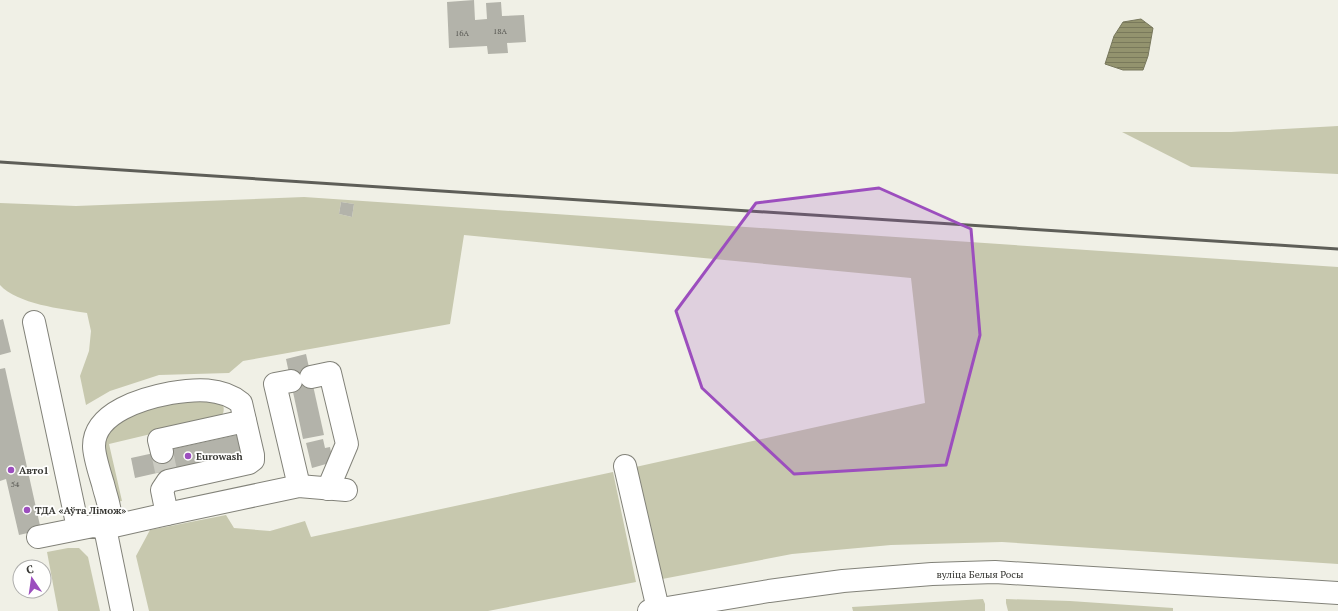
<svg xmlns="http://www.w3.org/2000/svg" width="1338" height="611" font-family="'PT Serif',serif">
<style>
.green{fill:#c7c8ae;fill-rule:evenodd}
.water{fill:url(#water-rules);stroke:#77775c}
.building{fill:#b3b3aa}
.lines{fill:none;stroke-linecap:round;stroke-linejoin:round}
.minor-tunnel{stroke:#cbcbc2;stroke-width:22;stroke-dasharray:22 11;stroke-linecap:butt}
.minor-casing{stroke:#828279;stroke-width:24}
.major-casing{stroke:#828279;stroke-width:24}
.minor{stroke:#fff;stroke-width:22}
.major{stroke:#fff;stroke-width:22}
.rail{stroke:#5e5e58;stroke-width:3}
.marked{fill:#9c4ebe;fill-opacity:0.2;stroke:#9c4ebe;stroke-width:3;stroke-linejoin:round}
.poi-dot{fill:#9c4ebe;stroke:#fffffe;stroke-width:1.5}
.labels{text-anchor:middle;stroke-width:3.5;stroke-linejoin:round;paint-order:stroke}
.number-label{font-size:8px;fill:#565651}
.poi-label{font-size:10px;font-weight:bold;fill:#373733;stroke:#fffffe;text-anchor:start}
.street-label{font-size:10px;fill:#373733;stroke:#fffffe}
</style>
<defs>
<pattern id="water-rules" width="6" height="5" patternUnits="userSpaceOnUse"><rect width="6" height="5" fill="#93936e"/><path d="M0 2.5h6" fill="none" stroke="#79795b"/></pattern>
</defs>
<rect width="100%" height="100%" fill="#f0f0e6"/>
<!-- green -->
<g class="green">
<path d="M 1338,126 L 1338,174 L 1191,167 L 1122,132 L 1231,132 Z"/>
<path d="M 304,197 L 1338,267 L 1338,564 L 1002,542 L 891,545 L 792,554 L 657,580 L 631,468 L 925,403 L 911,278 L 464,235 L 450,324 L 243,361 L 229,373 L 159,375 L 110,391 L 86,405 L 80,376 L 89,351 L 91,331 L 87,313 C 62,309 17,304 0,285 L 0,203 L 76,206 ZM 341,202 L 354,204 L 352,217 L 339,214 Z"/>
<path d="M 205,399 L 223,403 C 224,410 225,414 218,418 L 109,444 L 122,501 L 116,502 L 101,441 L 126,415 L 170,403 Z"/>
<path d="M 613,472 L 636,582 L 488,611 L 149,611 L 136,556 L 150,530 L 226,515 L 234,528 L 270,531 L 305,521 L 311,537 Z"/>
<path d="M 68,548 L 79,548 L 88,557 L 100,611 L 58,611 L 47,552 Z"/>
<path d="M 983,599 L 985,604 L 985,611 L 853,611 L 852,607 Z"/>
<path d="M 1006,599 L 1070,601 L 1173,608 L 1173,611 L 1008,611 L 1006,603 Z"/>
</g>
<!-- water -->
<path class="water" d="M 1141,19 L 1153,28 L 1148,56 L 1143,70 L 1123,70 L 1105,64 L 1114,36 L 1123,22 Z"/>
<!-- building -->
<g class="building">
<path d="M 474,0 L 475,20 L 487,19 L 486,3 L 501,2 L 502,16 L 524,15 L 526,42 L 507,43 L 508,53 L 488,54 L 487,46 L 449,48 L 447,2 Z"/>
<path d="M 341,202 L 354,204 L 352,217 L 339,214 Z"/>
<path d="M 3,319 L 11,352 L 0,355 L 0,320 Z"/>
<path d="M 306,354 L 324,435 L 303,439 L 286,359 Z"/>
<path d="M 5,368 L 41,530 L 19,535 L 6,479 L 0,481 L 0,369 Z"/>
<path d="M 241,434 L 245,453 L 135,478 L 131,458 Z"/>
<path d="M 323,439 L 325,448 L 330,447 L 333,462 L 312,468 L 306,443 Z"/>
</g>
<g class="lines">
<!-- minor-tunnel -->
<path class="minor-tunnel" d="M 162,452 L 166,471"/>
<defs>
<g id="minor">
<path d="M 34,322 L 78,528"/>
<path d="M 311,377 L 330,373 L 347,444 L 328,489"/>
<path d="M 291,381 L 275,384 L 299,486"/>
<path d="M 162,452 L 159,440 L 245,421"/>
<path d="M 625,466 L 658,609"/>
<path d="M 38,537 L 93,526 L 105,528 C 106,524 109,518 110,514 C 110,506 105,493 103,484 C 100,474 94,456 94,446 C 94,412 144,398 171,393 C 195,389 221,387 241,403 L 253,455 L 253,460 L 249,463 L 168,481 L 162,490 L 167,514"/>
<path d="M 122,611 L 105,528 L 167,514 L 299,486 L 346,490"/>
</g>
<path id="major" d="M 649,611 L 769,591 L 843,581 L 932,574 L 995,572 L 1338,593"/>
</defs>
<!-- minor casing -->
<use href="#minor" class="minor-casing"/>
<!-- major casing -->
<use href="#major" class="major-casing"/>
<!-- minor -->
<use href="#minor" class="minor"/>
<!-- major -->
<use href="#major" class="major"/>
<!-- rail -->
<path class="rail" d="M 0,162 L 472,193 L 1338,249"/>
</g>
<!-- marked area -->
<path class="marked" d="M 879,188 L 971,229 L 980,335 L 946,465 L 794,474 L 702,388 L 676,311 L 756,203 Z"/>
<!-- markers -->
<g class="poi-dot">
<circle cx="188" cy="456" r="4"/>
<circle cx="11" cy="470" r="4"/>
<circle cx="27" cy="510" r="4"/>
</g>
<g class="labels">
<!-- number labels -->
<g class="number-label">
<text x="500" y="34">18А</text>
<text x="462" y="36">16А</text>
<text x="15" y="487">54</text>
</g>
<!-- poi labels -->
<g class="poi-label">
<text x="196" y="460">Eurowash</text>
<text x="19" y="474">Авто1</text>
<text x="35" y="514">ТДА «Аўта Лімож»</text>
</g>
<!-- street labels -->
<g class="street-label">
<text x="980" y="578">вуліца Белыя Росы</text>
</g>
</g>
<!-- north arrow -->
<g transform="translate(32 579) rotate(347)"><circle r="19" fill="#fffffe" stroke="#afafad"/>
<path d="M0-3L7 15L0 10L-7 15Z" fill="#9c4ebe"/>
<text y="-6" font-size="11" font-weight="bold" text-anchor="middle" fill="#373733">С</text>
</g>
</svg>
